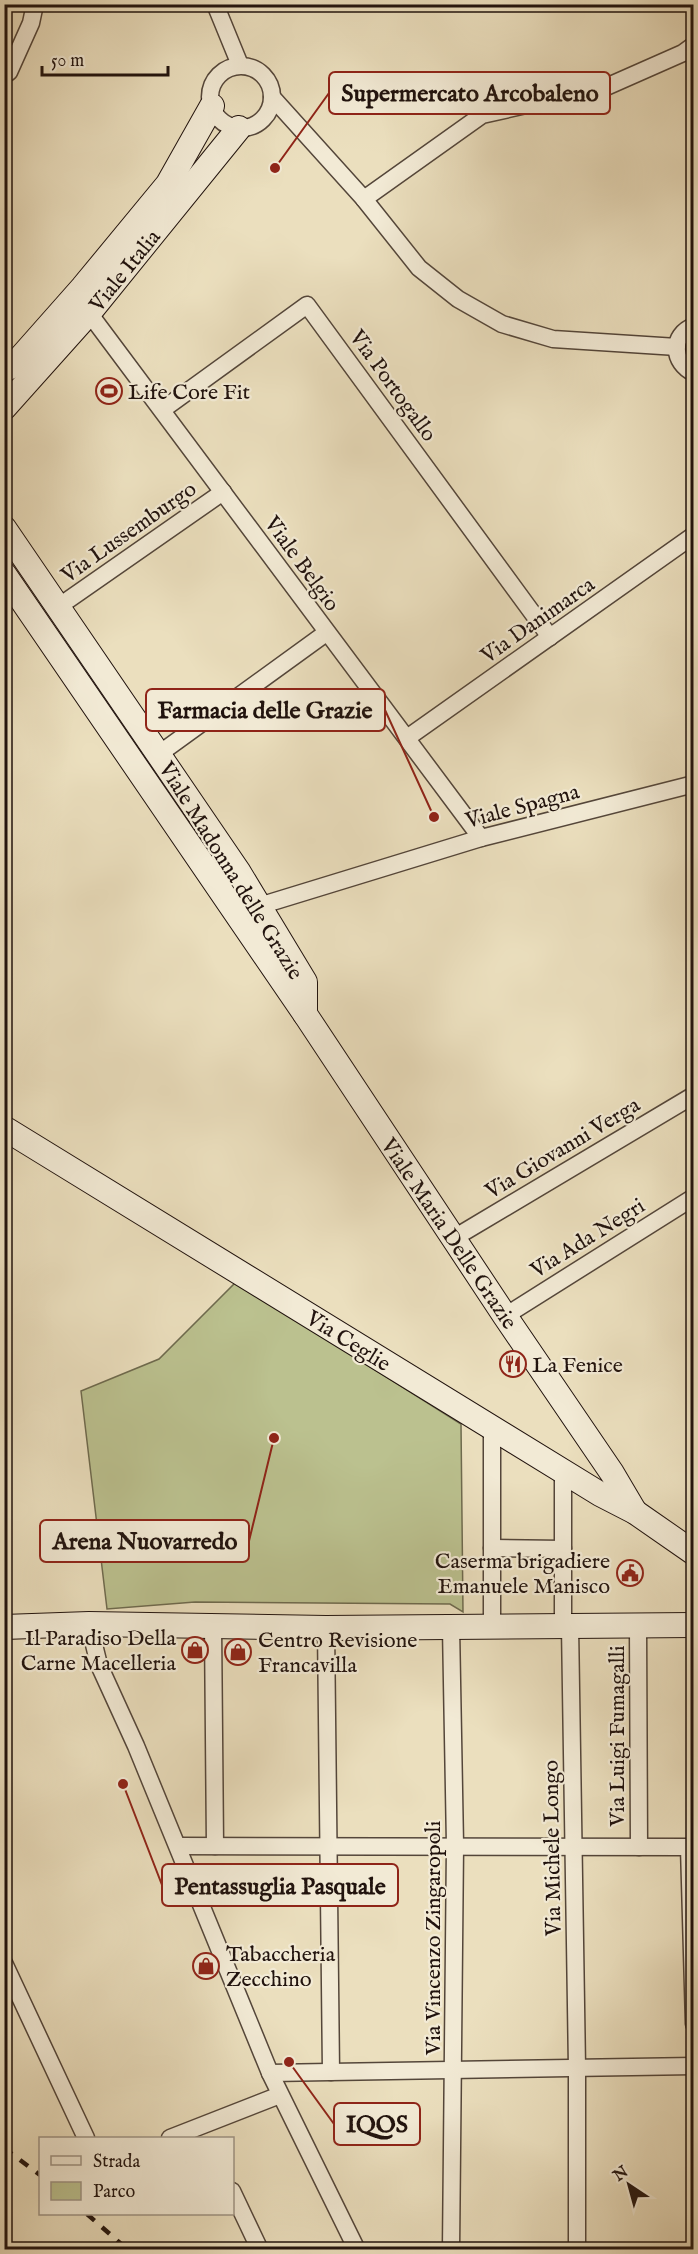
<svg xmlns="http://www.w3.org/2000/svg" width="698" height="2254" font-family="'IM FELL English',serif">
<style>
.green{fill:#bbc18f;stroke:#6e6a4e;stroke-width:1.5}
.lines{fill:none;stroke-linecap:round;stroke-linejoin:round}
.street-casing{stroke:#54463a;stroke-width:19}
.secondary-casing{stroke:#21130e;stroke-width:26}
.street{stroke:#f2ead5;stroke-width:16}
.secondary{stroke:#f2ead5;stroke-width:24}
.rail{stroke:#21130e;stroke-width:4.5;stroke-dasharray:10 10;stroke-linecap:butt}
.labels{text-anchor:middle;stroke-width:4.5;stroke-linejoin:round;paint-order:stroke}
.street-label{font-size:22px;fill:#21130e;stroke:#f2ead5}
.poi-label{font-size:22px;fill:#21130e;stroke:#f2ead5;text-anchor:start}
.leader{fill:none;stroke:#8f2418;stroke-width:2}
.callout-dot{fill:#8f2418;stroke:#f2ead5;stroke-width:2}
.callout{fill:#f2ead5;stroke:#8f2418;stroke-width:2}
.callout-label{font-size:24px;text-anchor:middle;font-weight:bold;fill:#21130e}
</style>
<rect width="100%" height="100%" fill="#ebdfbe"/>
<filter id="stains"><feTurbulence type="fractalNoise" baseFrequency=".00333" numOctaves="4"/><feColorMatrix values="0 0 0 0 .2 0 0 0 0 .09 0 0 0 0 .02 0 0 0 .5 -.17"/></filter>
<radialGradient id="worn" r=".72"><stop offset=".6" stop-color="#630" stop-opacity="0"/><stop offset="1" stop-color="#630" stop-opacity=".3"/></radialGradient>
<!-- green -->
<path class="green" d="M 236,1282 L 461,1424 L 463,1612 L 450,1604 L 195,1602 L 107,1609 L 81,1391 L 159,1359 Z"/>
<g class="lines">
<defs>
<g id="street">
<path d="M 215,4 L 240,65"/>
<circle cx="241" cy="97" r="31"/>
<path d="M 4,75 L 9,72 L 31,23 L 35,4"/>
<path d="M 272,97 L 364,199 L 419,268 L 458,299 L 502,324 L 553,339 L 677,347"/>
<path d="M 364,199 L 482,115 L 606,87 L 683,53 L 694,45"/>
<path d="M 89,313 L 481,838"/>
<path d="M 694,326 C 670,335 672,363 694,373"/>
<path d="M 162,410 L 307,305 L 550,637"/>
<path d="M 58,607 L 223,492"/>
<path d="M 407,738 L 694,535"/>
<path d="M 159,754 L 326,633"/>
<path d="M 259,906 L 481,838 L 694,784"/>
<path d="M 454,1238 L 694,1095"/>
<path d="M 505,1316 L 694,1197"/>
<path d="M 563,1470 L 563,1626"/>
<path d="M 492,1548 L 563,1549"/>
<path d="M 89,1624 L 99,1665 L 136,1746 L 270,2073 L 357,2250"/>
<path d="M 213,1625 L 215,1846"/>
<path d="M 570,1626 L 577,2068 L 577,2250"/>
<path d="M 638,1626 L 639,1847"/>
<path d="M 492,1627 L 492,1428"/>
<path d="M 326,1628 L 331,2072"/>
<path d="M 178,1846 L 694,1847"/>
<path d="M 689,1847 L 694,2024"/>
<path d="M 4,1963 L 86,2138"/>
<path d="M 270,2073 L 694,2066"/>
<path d="M 170,2138 L 280,2095"/>
<path d="M 232,2191 L 260,2250"/>
<path d="M 451,2250 L 455,1845 L 451,1627"/>
</g>
<g id="secondary">
<path d="M 4,370 L 14,365 L 83,287 L 168,184 L 212,106"/>
<path d="M 4,408 L 89,313 L 239,128"/>
<path d="M 4,528 L 238,871 L 305,982 L 305,1014"/>
<path d="M 4,574 L 305,1014 L 505,1316 L 612,1473 L 635,1512"/>
<path d="M 4,1128 L 600,1494 L 635,1512 L 694,1553"/>
<path d="M 4,1627 L 89,1624 L 326,1628 L 694,1625"/>
</g>
</defs>
<!-- street casing -->
<use href="#street" class="street-casing"/>
<!-- secondary casing -->
<use href="#secondary" class="secondary-casing"/>
<!-- street -->
<use href="#street" class="street"/>
<!-- secondary -->
<use href="#secondary" class="secondary"/>
<!-- rail -->
<g class="rail">
<path d="M 4,2148 L 40,2175"/>
<path d="M 87,2214 L 128,2250"/>
</g>
</g>
<!-- icons -->
<defs>
<symbol id="stadium-ring" viewBox="-11 -11 22 22"><circle r="9.5" fill="#f2ead5" stroke="#8f2418" stroke-width="1.5"/><path d="M0-5a6.5 5 0 1 0 0 10a6.5 5 0 1 0 0-10ZM-3.5-1.8h7v3.6h-7Z" fill="#8f2418"/></symbol>
<symbol id="restaurant-ring" viewBox="-11 -11 22 22"><circle r="9.5" fill="#f2ead5" stroke="#8f2418" stroke-width="1.5"/><path d="M-5-6h1v4h1v-4h1v4h1v-4h1v5L-1.5 .5V6h-2V.5L-5-1ZM5-6V6H3V1.5H1.5Q1.5-4 5-6Z" fill="#8f2418"/></symbol>
<symbol id="civic-ring" viewBox="-11 -11 22 22"><circle r="9.5" fill="#f2ead5" stroke="#8f2418" stroke-width="1.5"/><path d="M-.6-6.5H3V-4.5H.6V-3L4-1V1h2V6H-6V1h2V-1L-.6-3ZM-1.2 2.5V6h2.4V2.5Z" fill="#8f2418"/></symbol>
<symbol id="shop-ring" viewBox="-11 -11 22 22"><circle r="9.5" fill="#f2ead5" stroke="#8f2418" stroke-width="1.5"/><path d="M-5-2.5h2.3a2.7 3.5 0 0 1 5.4 0H5L5.5 6h-11ZM-1.5-2.5h3a1.5 2.3 0 0 0-3 0Z" fill="#8f2418"/></symbol>
</defs>
<g fill-rule="evenodd">
<use href="#stadium-ring" x="94" y="376" width="30" height="30"/>
<use href="#restaurant-ring" x="498" y="1349" width="30" height="30"/>
<use href="#civic-ring" x="615" y="1558" width="30" height="30"/>
<use href="#shop-ring" x="180" y="1635" width="30" height="30"/>
<use href="#shop-ring" x="223" y="1637" width="30" height="30"/>
<use href="#shop-ring" x="191" y="1951" width="30" height="30"/>
</g>
<g class="labels">
<!-- street labels -->
<g class="street-label">
<text transform="translate(124 270) rotate(-51)" y="8">Viale Italia</text>
<text transform="translate(394 385) rotate(54)" y="8">Via Portogallo</text>
<text transform="translate(128 531) rotate(-35)" y="8">Via Lussemburgo</text>
<text transform="translate(303 563) rotate(54)" y="8">Viale Belgio</text>
<text transform="translate(537 619) rotate(-35)" y="8">Via Danimarca</text>
<text transform="translate(522 805) rotate(-15)" y="8">Viale Spagna</text>
<text transform="translate(232 870) rotate(58)" y="8">Viale Madonna delle Grazie</text>
<text transform="translate(562 1147) rotate(-31)" y="8">Via Giovanni Verga</text>
<text transform="translate(450 1233) rotate(56)" y="8">Viale Maria Delle Grazie</text>
<text transform="translate(587 1237) rotate(-32)" y="8">Via Ada Negri</text>
<text transform="translate(349 1340) rotate(32)" y="8">Via Ceglie</text>
<text transform="translate(616 1736) rotate(-90)" y="8">Via Luigi Fumagalli</text>
<text transform="translate(551 1848) rotate(-91)" y="8">Via Michele Longo</text>
<text transform="translate(432 1938) rotate(-90)" y="8">Via Vincenzo Zingaropoli</text>
</g>
<!-- poi labels -->
<g class="poi-label">
<text x="128" y="399">Life Core Fit</text>
<text x="532" y="1372">La Fenice</text>
<text x="610" y="1568" text-anchor="end">Caserma brigadiere<tspan x="610" dy="25">Emanuele Manisco</tspan></text>
<text x="176" y="1645" text-anchor="end">Il Paradiso Della<tspan x="176" dy="25">Carne Macelleria</tspan></text>
<text x="258" y="1647">Centro Revisione<tspan x="258" dy="25">Francavilla</tspan></text>
<text x="226" y="1961">Tabaccheria<tspan x="226" dy="25">Zecchino</tspan></text>
</g>
</g>
<!-- callouts -->
<path class="leader" d="M275 168L329 93M434 817L385 710M274 1438L249 1541M123 1784L162 1885M289 2062L334 2124"/>
<g class="callout-dot">
<circle cx="275" cy="168" r="6"/>
<circle cx="434" cy="817" r="6"/>
<circle cx="274" cy="1438" r="6"/>
<circle cx="123" cy="1784" r="6"/>
<circle cx="289" cy="2062" r="6"/>
</g>
<g class="callout">
<rect x="329" y="72" width="281" height="42" rx="6"/>
<rect x="146" y="689" width="239" height="42" rx="6"/>
<rect x="40" y="1520" width="209" height="42" rx="6"/>
<rect x="162" y="1864" width="236" height="42" rx="6"/>
<rect x="334" y="2103" width="86" height="42" rx="6"/>
</g>
<g class="callout-label">
<text x="470" y="101">Supermercato Arcobaleno</text>
<text x="265" y="718">Farmacia delle Grazie</text>
<text x="145" y="1549">Arena Nuovarredo</text>
<text x="280" y="1894">Pentassuglia Pasquale</text>
<text x="377" y="2132">IQOS</text>
</g>
<!-- margin -->
<rect width="698" height="2254" fill="none" stroke="#ebdfbe" stroke-width="24"/>
<rect x="6" y="6" width="686" height="2242" fill="none" stroke="#21130e" stroke-width="3"/>
<rect x="12" y="12" width="674" height="2230" fill="none" stroke="#21130e" stroke-width="1.5"/>
<!-- legend -->
<rect x="39" y="2137" width="195" height="78" fill="#f2ead5" stroke="#9e9485" stroke-width="1.5"/>
<rect x="51" y="2156" width="30" height="9" fill="#f2ead5" stroke="#9e9485" stroke-width="1.5"/>
<text x="93" y="2167" font-size="18" fill="#21130e">Strada</text>
<rect x="51" y="2182" width="30" height="18" fill="#bbc18f" stroke="#9e9485" stroke-width="1.5"/>
<text x="93" y="2197" font-size="18" fill="#21130e">Parco</text>
<!-- north arrow -->
<g transform="translate(629 2185) rotate(324)" stroke="#f2ead5" stroke-width="4.5" paint-order="stroke">
<path d="M0-4.5L10 22L0 15L-10 22Z" fill="#21130e"/>
<text y="-9" font-size="16" font-weight="bold" text-anchor="middle" fill="#21130e">N</text>
</g>
<!-- scale -->
<path d="M42 66v9h126v-9" fill="none" stroke="#21130e" stroke-width="3"/>
<text x="51" y="66" font-size="18" fill="#21130e" stroke="#f2ead5" stroke-width="4.5" paint-order="stroke">50 m</text>
<rect width="100%" height="100%" filter="url(#stains)"/>
<rect width="100%" height="100%" fill="url(#worn)"/>
</svg>
